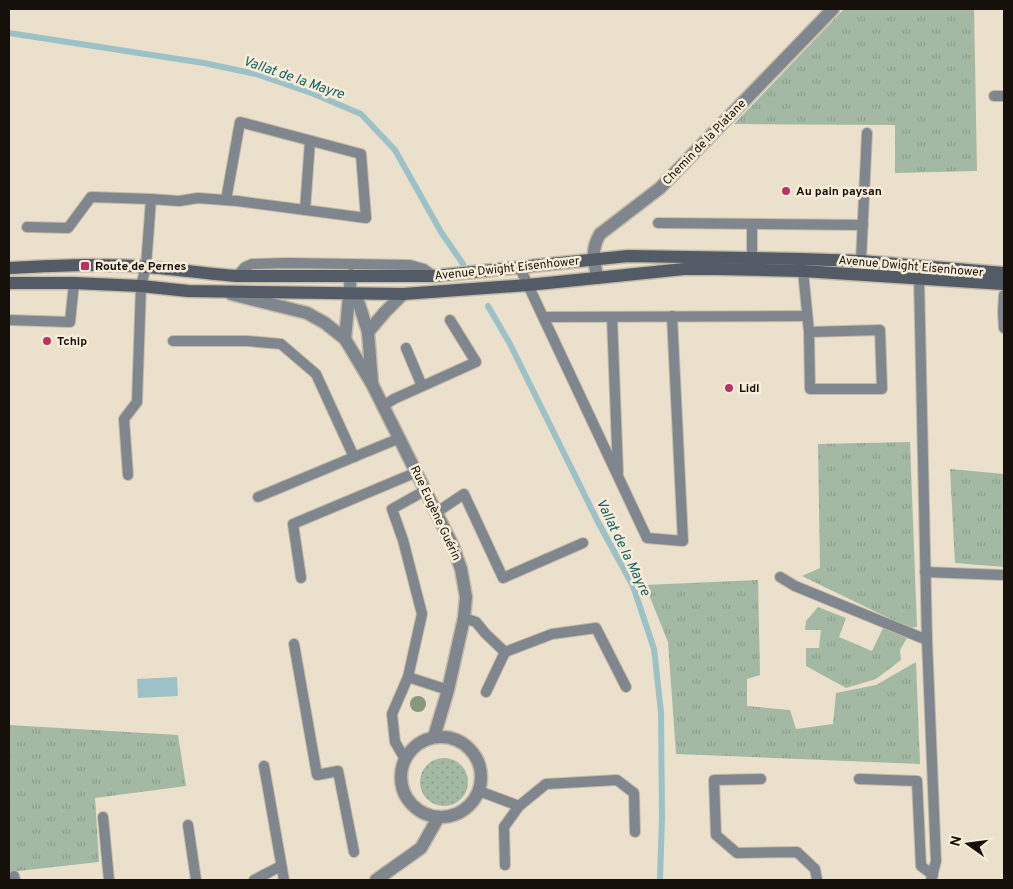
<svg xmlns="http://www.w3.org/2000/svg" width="1013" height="889" font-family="Overpass,sans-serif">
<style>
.grass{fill:url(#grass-tufts)}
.park{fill:url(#park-dots)}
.water{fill:#9cc2c7}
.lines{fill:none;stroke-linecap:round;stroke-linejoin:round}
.stream{stroke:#9cc2c7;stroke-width:6}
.service-casing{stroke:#c4bba8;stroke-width:12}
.minor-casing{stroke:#c4bba8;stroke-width:15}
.secondary-casing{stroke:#c4bba8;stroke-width:15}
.service{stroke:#80868e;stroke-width:10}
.minor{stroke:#80868e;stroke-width:12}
.secondary{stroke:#535c66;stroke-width:12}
.tree{fill:#89987c}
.poi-dot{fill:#bd3062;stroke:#f8edd8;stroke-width:2}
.labels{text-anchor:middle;stroke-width:5;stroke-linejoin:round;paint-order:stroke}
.street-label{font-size:12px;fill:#15110a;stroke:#f8edd8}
.poi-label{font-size:12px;font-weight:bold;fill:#15110a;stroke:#f8edd8;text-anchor:start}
.water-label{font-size:14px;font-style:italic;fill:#156168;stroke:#f8edd8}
</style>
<defs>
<pattern id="grass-tufts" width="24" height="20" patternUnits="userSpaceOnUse" patternTransform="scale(1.25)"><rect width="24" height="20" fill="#a3b9a3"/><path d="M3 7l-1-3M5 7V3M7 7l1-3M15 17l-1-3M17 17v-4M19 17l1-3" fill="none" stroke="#8b9e8b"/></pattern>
<pattern id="park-dots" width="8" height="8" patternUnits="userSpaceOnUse" patternTransform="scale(1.25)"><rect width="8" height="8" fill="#a3b9a3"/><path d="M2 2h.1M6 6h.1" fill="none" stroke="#8b9e8b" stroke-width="1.8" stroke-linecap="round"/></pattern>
</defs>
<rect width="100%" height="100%" fill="#eae0cb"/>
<!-- grass -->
<g class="grass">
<path d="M 844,9 L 974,9 L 977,171 L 895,173 L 895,125 L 734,124 Z"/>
<path d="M 910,442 L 917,627 L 909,628 L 802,576 L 820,568 L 818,444 Z"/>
<path d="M 950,469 L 1004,474 L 1004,567 L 955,563 Z"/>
<path d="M 758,580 L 760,675 L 747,679 L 747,706 L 790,710 L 796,729 L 833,724 L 836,693 L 876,685 L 916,662 L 920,764 L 676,754 L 668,642 L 645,585 Z"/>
<path d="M 818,607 L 846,618 L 839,637 L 872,651 L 883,628 L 907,638 L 900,650 L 901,660 L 876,679 L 846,688 L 806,666 L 806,648 L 819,648 L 821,630 L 805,630 L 806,621 Z"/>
<path d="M 9,725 L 178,735 L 186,786 L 95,798 L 99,862 L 9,872 Z"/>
</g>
<!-- park -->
<circle class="park" cx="444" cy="782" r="24"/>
<!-- water -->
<path class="water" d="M 177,677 L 178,696 L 138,698 L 137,679 Z"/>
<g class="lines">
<!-- stream -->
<g class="stream">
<path d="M 9,33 L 204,63 L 256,74 L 314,94 L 361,114 L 395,150 L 441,232 L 463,264"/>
<path d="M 488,306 L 510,344 L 598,522 L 633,586 L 654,649 L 661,712 L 662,817 L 660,880"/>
</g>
<defs>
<g id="service">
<path d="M 994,96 L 1004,96"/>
<path d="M 305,210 L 310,141"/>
<path d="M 658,223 L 863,225"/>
<path d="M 752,224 L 752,258"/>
<path d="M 27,227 L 68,228 L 91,197 L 151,199"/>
<path d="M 861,261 L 867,133"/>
<path d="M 520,268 L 647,538 L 683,541 L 672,316"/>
<path d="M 803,271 L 809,332 L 810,389 L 882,389 L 880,330 L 809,332"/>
<path d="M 237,276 L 245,267 L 252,264 L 288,263 L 410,265 L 424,269 L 434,276"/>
<path d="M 919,279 L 927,640 L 936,861 L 931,880"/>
<path d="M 1004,295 L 1003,312 L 1004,328"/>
<path d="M 544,317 L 807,316"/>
<path d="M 612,317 L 618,472"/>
<path d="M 9,320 L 70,322 L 74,283"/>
<path d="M 173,341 L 247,341 L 281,344 L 316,374 L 354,457 L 400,438"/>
<path d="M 406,348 L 422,386"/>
<path d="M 383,406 L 394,399 L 476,362 L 450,320"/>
<path d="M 128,475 L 124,419 L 137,402 L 141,286 L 146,266 L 151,199 L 179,201 L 198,198 L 237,201 L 366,218 L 361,154 L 240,122 L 226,200"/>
<path d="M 426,490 L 392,509 L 403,540 L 422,614 L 408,677 L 448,690"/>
<path d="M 258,497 L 354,457"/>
<path d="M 437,512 L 464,494 L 503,578 L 583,543"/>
<path d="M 925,572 L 1003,575"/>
<path d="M 780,577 L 795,586 L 927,640"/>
<path d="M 301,578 L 293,524 L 417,472"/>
<path d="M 464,618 L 476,622 L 485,633 L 505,652 L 552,634 L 596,628 L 626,687"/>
<path d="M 294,644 L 317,775 L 338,771 L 354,852"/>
<path d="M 486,692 L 505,652"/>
<path d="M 405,759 L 395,742 L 392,714 L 408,677"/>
<path d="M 264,766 L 284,880"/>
<path d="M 761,779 L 714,780 L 716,835 L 737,853 L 797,852 L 815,869 L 817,880"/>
<path d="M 859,779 L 917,781 L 921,866 L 933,875"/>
<path d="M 479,791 L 519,806 L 546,784 L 617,780 L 634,793 L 635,832"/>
<path d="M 103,817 L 109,880"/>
<path d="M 188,825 L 196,880"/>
<path d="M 505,865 L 504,827 L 519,806"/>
<path d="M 14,876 L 15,880"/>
<path d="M 254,880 L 281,866"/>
</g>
<g id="minor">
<path d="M 598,278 C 593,261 591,249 600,234 L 660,188 L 833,9"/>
<path d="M 350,293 L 359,304 L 368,332"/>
<path d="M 231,294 L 307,313 L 325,323 L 345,339 L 372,384 L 453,546 L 461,569 L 466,597 L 464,618 L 448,690 L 434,737"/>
<path d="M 345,339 L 351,275"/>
<path d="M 372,382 L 368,332 L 385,312 L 403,294"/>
<circle cx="441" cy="777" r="40"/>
<path d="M 376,880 L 421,848 L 438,818"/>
</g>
<g id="secondary">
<path d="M 9,268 C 54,266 101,263 146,267 C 177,269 207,274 237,276 L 434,276 L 628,256 L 800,259 L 861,261 L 1004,273"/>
<path d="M 9,283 L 74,283 L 141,286 L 188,291 L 403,294 L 528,285 L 684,269 L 717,269 L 803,271 L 1004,284"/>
</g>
</defs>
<!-- service casing -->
<use href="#service" class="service-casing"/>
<!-- minor casing -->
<use href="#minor" class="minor-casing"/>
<!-- secondary casing -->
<use href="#secondary" class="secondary-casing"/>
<!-- service -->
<use href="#service" class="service"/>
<!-- minor -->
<use href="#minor" class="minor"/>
<!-- secondary -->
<use href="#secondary" class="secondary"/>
</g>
<!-- trees -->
<circle class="tree" cx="418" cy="704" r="8"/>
<!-- markers -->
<g class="poi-dot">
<circle cx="786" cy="191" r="5"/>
<rect x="80" y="261" width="10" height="10" rx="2.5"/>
<circle cx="47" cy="341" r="5"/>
<circle cx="729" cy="388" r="5"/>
</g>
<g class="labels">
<!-- street labels -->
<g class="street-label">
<text transform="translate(704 142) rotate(-46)" y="4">Chemin de la Platane</text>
<text transform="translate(911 266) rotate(5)" y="4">Avenue Dwight Eisenhower</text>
<text transform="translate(507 268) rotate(-6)" y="4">Avenue Dwight Eisenhower</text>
<text transform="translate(436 513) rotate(65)" y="4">Rue Eugène Guérin</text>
</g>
<!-- poi labels -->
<g class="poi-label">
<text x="796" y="195">Au pain paysan</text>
<text x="95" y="270">Route de Pernes</text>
<text x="57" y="345">Tchip</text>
<text x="739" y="392">Lidl</text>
</g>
<!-- water labels -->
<g class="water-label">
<text transform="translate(294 77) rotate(19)" y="5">Vallat de la Mayre</text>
<text transform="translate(624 547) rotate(64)" y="5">Vallat de la Mayre</text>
</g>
</g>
<!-- border -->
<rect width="1013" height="889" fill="none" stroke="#15110a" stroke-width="20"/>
<!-- north arrow -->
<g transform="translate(968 844) rotate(284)" stroke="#f8edd8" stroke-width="4" paint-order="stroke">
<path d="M0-4L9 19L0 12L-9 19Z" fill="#15110a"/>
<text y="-8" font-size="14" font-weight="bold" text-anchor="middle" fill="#15110a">N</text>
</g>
</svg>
